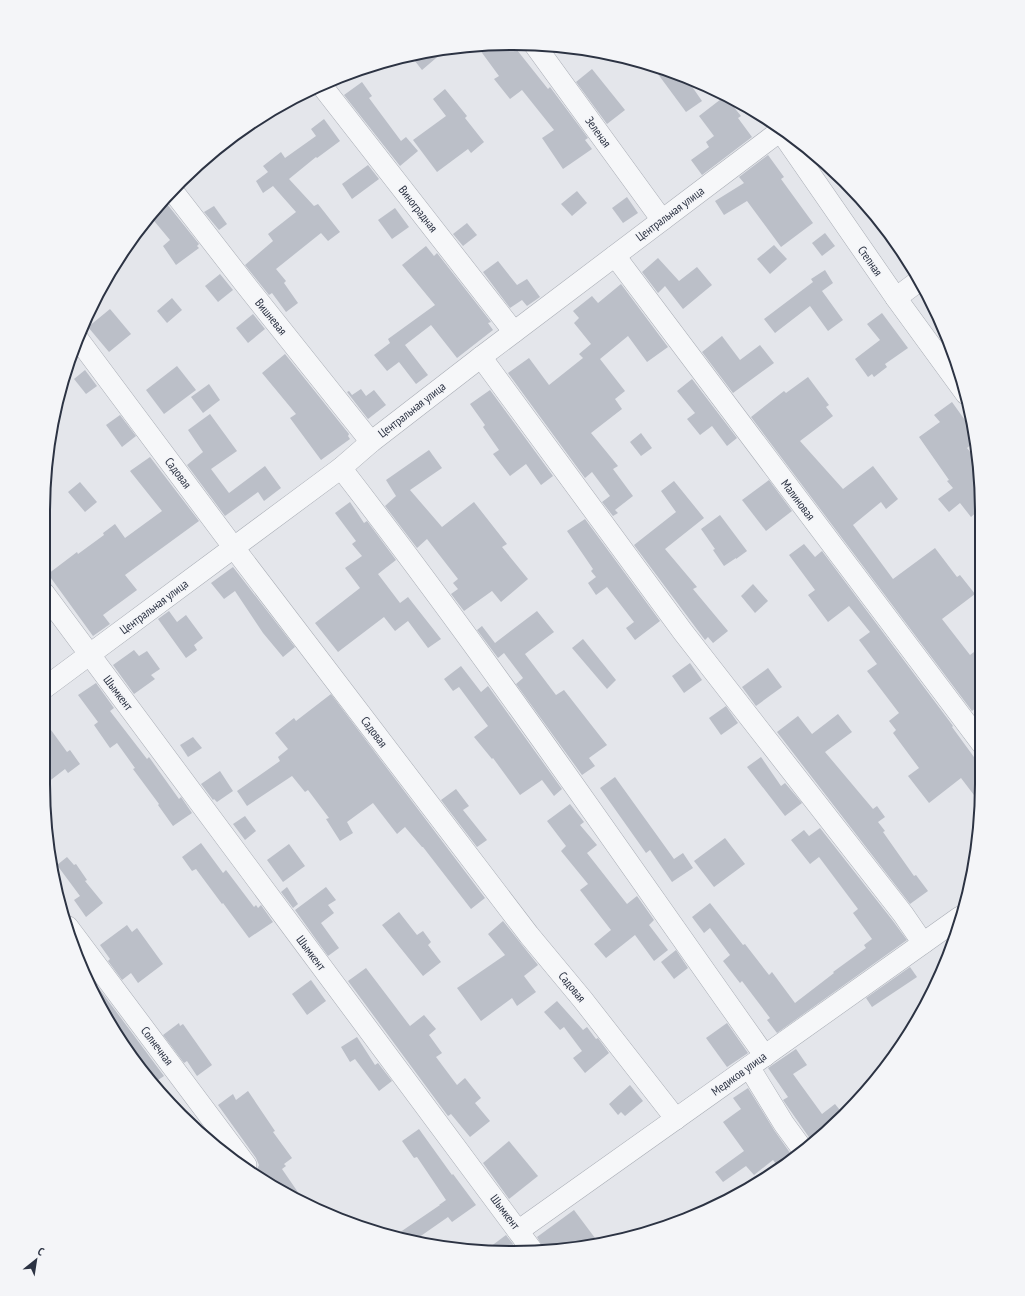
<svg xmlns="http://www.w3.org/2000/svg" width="1025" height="1296" font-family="'PT Sans Narrow',sans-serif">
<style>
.building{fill:#bbbfc8}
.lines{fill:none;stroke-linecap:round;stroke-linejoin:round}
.street-casing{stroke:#a9adb5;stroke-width:22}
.street{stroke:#f6f7f9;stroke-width:21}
.labels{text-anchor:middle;stroke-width:3;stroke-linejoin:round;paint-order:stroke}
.street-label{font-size:12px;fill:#2c3343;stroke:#f4f5f8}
.rim{fill:none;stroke:#2c3343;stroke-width:2}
</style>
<rect width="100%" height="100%" fill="#e4e6eb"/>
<!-- building -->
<g class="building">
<path d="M 513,45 L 548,89 L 550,87 L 588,138 L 585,140 L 592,149 L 563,169 L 542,138 L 554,130 L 522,90 L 510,99 L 494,79 L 499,76 L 477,46 Z"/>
<path d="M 449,47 L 422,70 L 411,56 L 426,53 Z"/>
<path d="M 652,66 L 686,78 L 702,101 L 686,112 Z"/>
<path d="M 592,69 L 625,110 L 607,124 L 576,82 Z"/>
<path d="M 362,82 L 372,96 L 369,98 L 401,141 L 406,137 L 418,151 L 400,166 L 344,95 Z"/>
<path d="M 445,89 L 467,116 L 465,118 L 484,142 L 471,153 L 468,149 L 437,172 L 413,140 L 446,116 L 433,99 Z"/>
<path d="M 725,96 L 741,116 L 738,118 L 752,137 L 702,175 L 691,160 L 709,147 L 706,142 L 714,136 L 699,116 Z"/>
<path d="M 324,119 L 340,141 L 317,158 L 316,157 L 289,179 L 314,206 L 318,204 L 340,232 L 328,241 L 321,233 L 276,269 L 286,281 L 284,283 L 298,303 L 286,312 L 272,293 L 269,295 L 245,265 L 273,241 L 268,234 L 296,212 L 273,186 L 263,193 L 256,181 L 268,172 L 263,166 L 281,152 L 285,158 L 316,136 L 311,129 Z"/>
<path d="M 768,155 L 784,177 L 781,179 L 813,223 L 781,247 L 747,201 L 724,215 L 715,201 L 744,183 L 739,177 Z"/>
<path d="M 368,165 L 379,179 L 352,199 L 342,184 Z"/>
<path d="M 577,191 L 587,203 L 572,216 L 561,204 Z"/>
<path d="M 627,197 L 638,213 L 623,223 L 612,208 Z"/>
<path d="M 163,199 L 199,244 L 197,246 L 199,248 L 176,265 L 163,246 L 170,240 L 150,216 Z"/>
<path d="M 214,206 L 227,224 L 219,230 L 204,212 Z"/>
<path d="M 395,208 L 409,227 L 392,239 L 378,220 Z"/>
<path d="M 467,223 L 477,235 L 463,246 L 453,234 Z"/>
<path d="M 825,233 L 835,246 L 822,256 L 812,243 Z"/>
<path d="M 774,245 L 787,259 L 770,274 L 757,259 Z"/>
<path d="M 426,246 L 434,256 L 437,253 L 491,322 L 488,323 L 493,330 L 457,358 L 431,325 L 405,345 L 428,375 L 416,384 L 399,362 L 387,371 L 374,355 L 390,343 L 388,339 L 435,305 L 402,265 Z"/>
<path d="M 658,258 L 679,281 L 697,267 L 712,285 L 683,309 L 665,286 L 658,293 L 642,272 Z"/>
<path d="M 498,261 L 517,285 L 527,279 L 540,297 L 527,306 L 522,300 L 510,308 L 483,272 Z"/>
<path d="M 825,270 L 833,283 L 822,291 L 843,320 L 828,331 L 810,306 L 775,333 L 764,319 L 813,282 L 811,279 Z"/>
<path d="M 220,274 L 233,290 L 218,302 L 205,286 Z"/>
<path d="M 621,284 L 668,347 L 647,362 L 628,336 L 600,359 L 625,391 L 615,399 L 622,409 L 591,433 L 618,466 L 613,469 L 633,496 L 615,510 L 618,513 L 613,516 L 602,502 L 610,496 L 592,472 L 585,478 L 508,373 L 529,358 L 549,385 L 583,358 L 579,354 L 591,344 L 574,323 L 579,318 L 573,311 L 592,296 L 598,303 Z"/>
<path d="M 172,298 L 182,310 L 167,323 L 157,311 Z"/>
<path d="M 110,309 L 131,334 L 109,352 L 88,327 Z"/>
<path d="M 882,313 L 908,348 L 885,364 L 887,367 L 874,377 L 872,374 L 868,377 L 855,359 L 880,340 L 867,324 Z"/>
<path d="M 253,314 L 265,329 L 248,343 L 236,328 Z"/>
<path d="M 722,336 L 740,360 L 760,345 L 774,363 L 733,393 L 702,352 Z"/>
<path d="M 285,354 L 349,434 L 348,436 L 350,439 L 321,460 L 290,418 L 296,414 L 262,373 Z"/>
<path d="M 177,366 L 196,390 L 164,414 L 146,390 Z"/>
<path d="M 85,370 L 97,386 L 86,394 L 74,379 Z"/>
<path d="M 808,377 L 829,405 L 826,407 L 833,416 L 800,441 L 843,489 L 873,466 L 898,499 L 886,509 L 881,502 L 853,525 L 893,579 L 935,548 L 957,577 L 960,575 L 975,594 L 942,619 L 970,655 L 982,646 L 982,703 L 972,711 L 751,417 L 784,391 L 786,393 Z"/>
<path d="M 692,379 L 737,438 L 727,446 L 712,426 L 700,435 L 687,419 L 695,413 L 677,391 Z"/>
<path d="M 209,384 L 220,400 L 203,413 L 191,397 Z"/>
<path d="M 361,389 L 366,396 L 374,390 L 386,405 L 368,419 L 347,392 L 349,391 L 352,395 Z"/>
<path d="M 490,390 L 553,476 L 541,485 L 526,464 L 510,476 L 493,454 L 499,450 L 483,427 L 485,425 L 470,404 Z"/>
<path d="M 952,402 L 972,430 L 974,442 L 967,448 L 978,462 L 981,482 L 981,508 L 971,517 L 960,503 L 949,512 L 938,499 L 953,488 L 947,481 L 949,480 L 919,437 L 940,422 L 934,415 Z"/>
<path d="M 210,414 L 237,451 L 211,469 L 229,493 L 265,466 L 281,488 L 264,501 L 258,492 L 225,516 L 187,465 L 203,452 L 188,430 Z"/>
<path d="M 120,415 L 136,436 L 122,447 L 106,425 Z"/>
<path d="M 641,433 L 652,448 L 641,456 L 630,442 Z"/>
<path d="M 429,450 L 442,468 L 410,490 L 442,527 L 474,502 L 507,544 L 502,547 L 528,579 L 501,602 L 492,591 L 464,611 L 451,594 L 458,589 L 453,583 L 458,579 L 427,539 L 417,548 L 385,506 L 396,496 L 386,480 Z"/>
<path d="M 150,457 L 199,521 L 125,575 L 137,590 L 103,615 L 110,624 L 93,636 L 48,574 L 77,552 L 78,554 L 104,535 L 103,533 L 115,524 L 125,538 L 162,511 L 130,471 Z"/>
<path d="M 769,480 L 792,511 L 766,531 L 742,500 Z"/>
<path d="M 674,481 L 704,518 L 665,549 L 697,587 L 693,589 L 728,631 L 713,643 L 708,637 L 705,640 L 634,545 L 676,512 L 661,491 Z"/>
<path d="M 80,482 L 97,502 L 85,512 L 68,492 Z"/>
<path d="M 350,502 L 364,523 L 367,521 L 396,560 L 378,574 L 400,603 L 408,597 L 441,639 L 428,648 L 408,621 L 395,631 L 384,617 L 338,652 L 315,623 L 360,588 L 345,568 L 362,556 L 352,544 L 356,541 L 335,513 Z"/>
<path d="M 720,515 L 747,551 L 736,559 L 736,558 L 724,566 L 713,550 L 715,549 L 701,529 Z"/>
<path d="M 585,519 L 660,621 L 635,640 L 626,628 L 634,622 L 607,587 L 596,595 L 588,583 L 596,577 L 591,571 L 593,569 L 567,531 Z"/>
<path d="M 804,544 L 815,557 L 822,551 L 953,726 L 952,727 L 982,768 L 980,803 L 961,778 L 929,803 L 908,776 L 919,768 L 893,733 L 896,730 L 889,721 L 899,713 L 867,671 L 877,664 L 859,640 L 870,632 L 849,606 L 828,622 L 808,595 L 815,590 L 789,555 Z"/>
<path d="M 233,567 L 295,647 L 283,657 L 263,633 L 235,591 L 224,599 L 211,583 Z"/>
<path d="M 753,584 L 768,601 L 755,613 L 741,596 Z"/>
<path d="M 169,611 L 177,622 L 186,615 L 203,638 L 194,645 L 197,650 L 186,658 L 158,619 Z"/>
<path d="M 537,611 L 554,632 L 525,654 L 556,695 L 564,690 L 607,745 L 589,758 L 595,766 L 582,775 L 516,684 L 523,678 L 504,653 L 498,658 L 477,630 L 482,626 L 495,643 Z"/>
<path d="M 583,639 L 616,680 L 607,689 L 572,648 Z"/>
<path d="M 134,650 L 139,656 L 147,651 L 160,669 L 151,675 L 155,679 L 134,694 L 113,665 Z"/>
<path d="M 690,663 L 702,680 L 684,693 L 672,676 Z"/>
<path d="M 461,666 L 481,692 L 488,686 L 562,789 L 554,796 L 542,780 L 520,795 L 493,758 L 492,759 L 474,737 L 488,726 L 459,687 L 453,691 L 444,679 Z"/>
<path d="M 768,668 L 782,687 L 756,706 L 742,687 Z"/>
<path d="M 96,683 L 114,708 L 110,711 L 147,759 L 149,757 L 179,799 L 181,797 L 192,813 L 173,826 L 158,805 L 159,804 L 133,769 L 135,768 L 117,743 L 110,748 L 94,725 L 98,722 L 78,695 Z"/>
<path d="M 331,694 L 485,898 L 471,909 L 423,847 L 422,847 L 405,827 L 397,834 L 373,803 L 347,822 L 353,833 L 340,841 L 326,819 L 329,818 L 308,790 L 305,792 L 292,776 L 247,806 L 237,791 L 280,761 L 278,757 L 288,749 L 275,733 L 294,718 L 296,721 Z"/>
<path d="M 726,706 L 738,723 L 721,735 L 709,718 Z"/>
<path d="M 838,714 L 852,732 L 825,752 L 873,809 L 877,806 L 885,817 L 878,822 L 885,831 L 883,832 L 914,876 L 916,875 L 928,891 L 910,904 L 777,732 L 798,716 L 812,734 Z"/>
<path d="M 43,719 L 67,752 L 70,750 L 80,764 L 68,773 L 65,769 L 43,786 Z"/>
<path d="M 193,737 L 202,748 L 188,757 L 180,745 Z"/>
<path d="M 761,757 L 781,786 L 785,783 L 802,803 L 785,816 L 747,767 Z"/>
<path d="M 220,771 L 233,791 L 217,802 L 214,799 L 213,800 L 201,784 Z"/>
<path d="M 615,777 L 674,859 L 683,853 L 693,868 L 672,882 L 650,850 L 646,853 L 600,788 Z"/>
<path d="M 456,789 L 469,806 L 463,810 L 487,840 L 477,847 L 441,800 Z"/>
<path d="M 570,804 L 584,822 L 580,825 L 597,845 L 587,853 L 627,904 L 637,896 L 654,920 L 649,925 L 668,950 L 654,961 L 635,935 L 606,958 L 594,944 L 611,930 L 580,890 L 588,884 L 561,851 L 566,846 L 547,821 Z"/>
<path d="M 245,816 L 256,831 L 245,840 L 233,824 Z"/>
<path d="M 820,828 L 893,921 L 907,940 L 777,1033 L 767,1020 L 770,1018 L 742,981 L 740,983 L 723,961 L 730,955 L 710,928 L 704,933 L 692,917 L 710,903 L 743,945 L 745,944 L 769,975 L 772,972 L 795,1003 L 834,973 L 833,972 L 866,948 L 864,945 L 872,939 L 853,913 L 858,909 L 819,857 L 810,864 L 791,840 L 804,830 L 809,836 Z"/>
<path d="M 725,838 L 745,864 L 714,887 L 694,861 Z"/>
<path d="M 201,843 L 223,873 L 226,870 L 254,907 L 256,905 L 258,908 L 261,905 L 273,922 L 249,938 L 223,903 L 222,904 L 196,869 L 192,871 L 182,857 Z"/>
<path d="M 289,844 L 305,866 L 283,882 L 267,860 Z"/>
<path d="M 67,857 L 74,865 L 76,864 L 87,880 L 85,881 L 103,903 L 86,917 L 74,900 L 80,896 L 57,865 Z"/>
<path d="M 287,887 L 298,904 L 293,908 L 281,892 Z"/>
<path d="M 326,887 L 336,900 L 328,905 L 334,913 L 321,923 L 339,948 L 328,956 L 295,910 Z"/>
<path d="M 399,912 L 417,935 L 423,931 L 431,942 L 428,945 L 441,962 L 423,976 L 382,925 Z"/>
<path d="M 503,921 L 538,965 L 524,976 L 536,992 L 517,1006 L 512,998 L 481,1021 L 457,988 L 505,955 L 488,934 Z"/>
<path d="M 127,925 L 132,932 L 137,928 L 163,964 L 138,983 L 131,973 L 122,980 L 108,961 L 110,959 L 100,945 Z"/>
<path d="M 676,950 L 688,968 L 674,979 L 661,962 Z"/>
<path d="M 910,967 L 917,977 L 872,1007 L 866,998 Z"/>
<path d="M 366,968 L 410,1026 L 424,1015 L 436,1029 L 429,1035 L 442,1053 L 436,1057 L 457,1085 L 465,1078 L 481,1098 L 475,1103 L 490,1121 L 470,1137 L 451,1114 L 448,1116 L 348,981 Z"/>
<path d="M 88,975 L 89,975 L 164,1076 L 155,1082 L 106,1018 Z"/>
<path d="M 311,980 L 326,1001 L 307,1015 L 292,994 Z"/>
<path d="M 557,1001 L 583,1030 L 587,1027 L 596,1039 L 598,1038 L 609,1053 L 585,1073 L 573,1058 L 582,1051 L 564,1027 L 560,1030 L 544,1012 Z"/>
<path d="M 179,1023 L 180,1026 L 183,1024 L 212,1065 L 197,1076 L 187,1061 L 184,1063 L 163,1035 Z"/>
<path d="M 727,1023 L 748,1053 L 727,1067 L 706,1038 Z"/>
<path d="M 357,1037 L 375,1065 L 378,1063 L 392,1081 L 379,1091 L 355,1059 L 350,1062 L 341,1047 Z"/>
<path d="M 796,1049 L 807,1065 L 793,1074 L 822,1114 L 835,1104 L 843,1114 L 822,1136 L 813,1143 L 783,1100 L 788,1097 L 768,1068 Z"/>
<path d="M 630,1085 L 643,1101 L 625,1116 L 621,1112 L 618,1115 L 609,1104 Z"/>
<path d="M 748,1088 L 774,1130 L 793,1157 L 779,1168 L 773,1160 L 754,1175 L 746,1166 L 723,1182 L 715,1172 L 744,1151 L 723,1122 L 741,1109 L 733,1098 Z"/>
<path d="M 248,1091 L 275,1131 L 273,1132 L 292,1158 L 284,1164 L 286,1166 L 282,1169 L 304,1201 L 278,1190 L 264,1180 L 257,1170 L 259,1165 L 256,1158 L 218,1105 L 233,1094 L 236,1100 Z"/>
<path d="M 419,1129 L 452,1175 L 453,1174 L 476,1205 L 452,1222 L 448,1217 L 415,1240 L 393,1237 L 440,1205 L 439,1205 L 446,1200 L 417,1157 L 414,1158 L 402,1141 Z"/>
<path d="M 509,1141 L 538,1176 L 509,1199 L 483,1163 Z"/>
<path d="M 574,1210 L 598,1242 L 544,1249 L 537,1237 Z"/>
<path d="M 506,1235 L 519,1252 L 512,1253 L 486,1250 Z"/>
</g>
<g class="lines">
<defs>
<g id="street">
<path d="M 534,44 L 662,220"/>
<path d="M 322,86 L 514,332"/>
<path d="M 777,126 L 896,298 L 966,394"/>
<path d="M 172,190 L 245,284 L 371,442"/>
<path d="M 615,256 L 982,744"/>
<path d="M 896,298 L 920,280"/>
<path d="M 78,339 L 234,548 L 529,935 L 583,1000 L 676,1119"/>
<path d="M 481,357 L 683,632 L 903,914 L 923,943"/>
<path d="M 341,468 C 489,659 625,859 765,1056"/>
<path d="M 44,593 L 532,1250"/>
<path d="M 43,689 L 341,468 L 371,442 L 481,357 L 780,131"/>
<path d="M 68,927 L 246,1165"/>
<path d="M 749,1067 L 784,1124 L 803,1150"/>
<path d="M 518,1231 L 960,917"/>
</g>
</defs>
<!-- street casing -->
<use href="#street" class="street-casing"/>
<!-- street -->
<use href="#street" class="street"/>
</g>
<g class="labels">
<!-- street labels -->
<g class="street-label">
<text transform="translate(598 132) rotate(54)" y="4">Зеленая</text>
<text transform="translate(418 209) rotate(52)" y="4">Виноградная</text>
<text transform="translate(670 214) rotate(-37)" y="4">Центральная улица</text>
<text transform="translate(870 261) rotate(55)" y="4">Степная</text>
<text transform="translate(271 317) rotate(51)" y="4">Вишневая</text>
<text transform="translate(412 410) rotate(-38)" y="4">Центральная улица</text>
<text transform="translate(178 473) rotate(53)" y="4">Садовая</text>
<text transform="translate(798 500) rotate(53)" y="4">Малиновая</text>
<text transform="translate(154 607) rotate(-37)" y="4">Центральная улица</text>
<text transform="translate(118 693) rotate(53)" y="4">Шымкент</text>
<text transform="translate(374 732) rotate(53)" y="4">Садовая</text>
<text transform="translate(311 953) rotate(53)" y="4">Шымкент</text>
<text transform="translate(572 987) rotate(51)" y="4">Садовая</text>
<text transform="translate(157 1046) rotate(53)" y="4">Солнечная</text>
<text transform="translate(739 1074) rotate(-36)" y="4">Медиков улица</text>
<text transform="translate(505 1212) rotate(53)" y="4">Шымкент</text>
</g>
</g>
<!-- crop -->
<path d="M0 0H1025V1296H0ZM512 50H513A462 462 0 0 1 975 512V784A462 462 0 0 1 513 1246H512A462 462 0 0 1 50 784V512A462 462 0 0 1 512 50Z" fill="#f4f5f8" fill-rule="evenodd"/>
<path class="rim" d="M512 50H513A462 462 0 0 1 975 512V784A462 462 0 0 1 513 1246H512A462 462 0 0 1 50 784V512A462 462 0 0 1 512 50Z"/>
<!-- north arrow -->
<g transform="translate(36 1260) rotate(30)" stroke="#f4f5f8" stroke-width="3" paint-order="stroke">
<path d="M0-3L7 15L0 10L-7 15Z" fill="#2c3343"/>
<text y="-6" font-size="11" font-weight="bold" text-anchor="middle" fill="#2c3343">С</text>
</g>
</svg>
